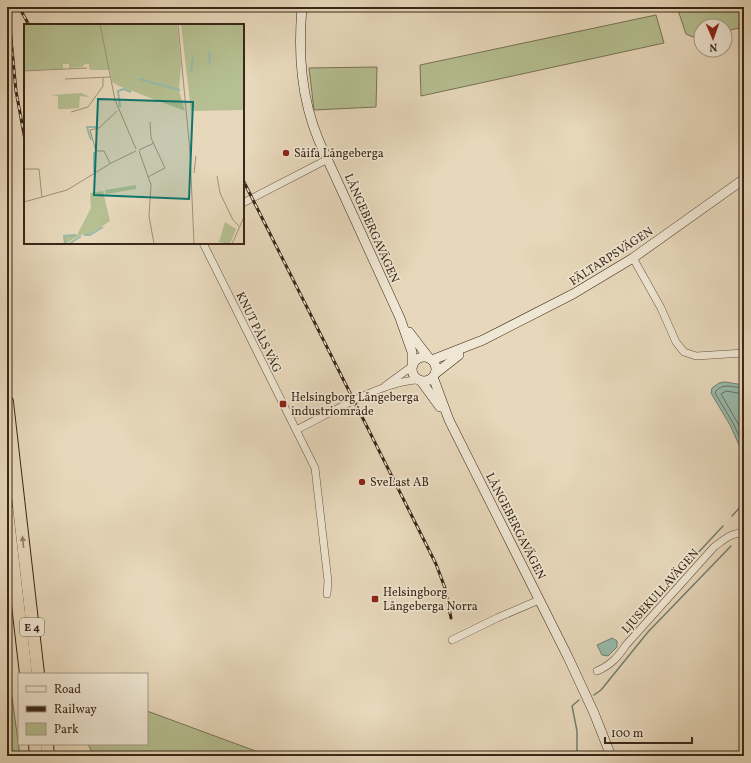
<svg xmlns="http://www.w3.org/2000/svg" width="751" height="763" font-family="Vollkorn,serif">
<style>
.green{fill:#b5bf91;stroke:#787254}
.water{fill:#97baab;stroke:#727f70}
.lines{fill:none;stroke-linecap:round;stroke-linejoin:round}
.shore{stroke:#697061;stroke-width:1}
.stream{stroke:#727f70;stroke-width:1.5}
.street-casing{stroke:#665240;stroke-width:8}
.secondary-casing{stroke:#3b2617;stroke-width:10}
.highway-casing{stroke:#3b2617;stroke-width:14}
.street{stroke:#efe6d3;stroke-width:7}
.secondary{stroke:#efe6d3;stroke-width:9}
.highway{stroke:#e7d8bb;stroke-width:12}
.rail-casing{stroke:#3b2617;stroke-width:3}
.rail{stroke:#efe6d3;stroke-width:1.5;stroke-dasharray:4.5;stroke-linecap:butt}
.oneway{fill:#917f69}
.poi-dot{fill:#8f2418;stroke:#efe6d3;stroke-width:1.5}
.labels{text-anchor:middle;stroke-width:3.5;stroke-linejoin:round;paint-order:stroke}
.shield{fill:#efe6d3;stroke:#71604f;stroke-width:1}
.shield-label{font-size:11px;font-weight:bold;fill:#3b2617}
.poi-label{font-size:12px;fill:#3b2617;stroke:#efe6d3;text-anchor:start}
.street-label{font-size:12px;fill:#3b2617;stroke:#efe6d3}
.inset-river{fill:none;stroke:#97baab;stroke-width:2}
.inset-road{fill:none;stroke:#a29179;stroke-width:1}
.view{fill:#0f766e;fill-opacity:0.15;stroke:#0f766e;stroke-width:2}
.inset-edge{fill:none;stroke:#3b2617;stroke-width:2}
</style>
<rect width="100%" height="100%" fill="#e7d8bb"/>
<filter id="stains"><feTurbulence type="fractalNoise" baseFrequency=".005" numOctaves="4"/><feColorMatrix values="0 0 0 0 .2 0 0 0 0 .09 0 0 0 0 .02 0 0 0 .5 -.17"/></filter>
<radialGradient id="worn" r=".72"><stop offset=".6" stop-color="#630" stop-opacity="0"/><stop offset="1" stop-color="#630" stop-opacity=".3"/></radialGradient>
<!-- green -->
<g class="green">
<path d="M 677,7 L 744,7 L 744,27 L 725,31 L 725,26 L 701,26 L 701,35 L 693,37 L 686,34 Z"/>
<path d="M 656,15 L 664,43 L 421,96 L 420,65 Z"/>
<path d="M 377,67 L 376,107 L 314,110 L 309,68 Z"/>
<path d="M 7,697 L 12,697 L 20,756 L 7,756 Z"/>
<path d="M 147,711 L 269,756 L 94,756 L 88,744 L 147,744 Z"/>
</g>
<!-- water -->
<g class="water">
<path d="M 725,382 L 744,385 L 744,456 L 730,425 L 711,393 L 712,388 L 719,383 Z"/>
<path d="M 612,638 L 617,641 L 617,647 L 608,656 L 602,655 L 597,645 Z"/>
</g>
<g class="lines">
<!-- shore -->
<g class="shore">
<path d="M 744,389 C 735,387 720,382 715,393 L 733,423 L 744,446"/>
<path d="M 744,394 L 726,391 L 721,394 L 744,434"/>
</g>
<!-- stream -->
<g class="stream">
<path d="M 732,516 L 744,503"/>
<path d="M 743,545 L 744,545"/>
<path d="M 627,629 L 723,526"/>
<path d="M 594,695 L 601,690 L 648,632 L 731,546"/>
<path d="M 577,756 L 577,731 L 572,706 L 579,700"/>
</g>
<defs>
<g id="street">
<path d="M 243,203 L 328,159"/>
<path d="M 203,243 L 315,468 L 328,581 L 327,594"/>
<path d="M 633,258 L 661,308 L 676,342 L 684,352 L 696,356 L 744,353"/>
<path d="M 385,386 L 411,367"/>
<path d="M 296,430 C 329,414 382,381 418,380"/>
<path d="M 452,640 L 497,618 L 539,600"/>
<path d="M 597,671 C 611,665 618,657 626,645 L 714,547 C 725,539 730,533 744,533"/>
</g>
<g id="secondary">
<path d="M 302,7 C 298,54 301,98 319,141 L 400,318 L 412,352 L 412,364"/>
<path d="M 409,332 L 429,358"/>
<circle cx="424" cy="369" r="12"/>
<path d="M 432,360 L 483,340 L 573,294 L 633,258 L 744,179"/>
<path d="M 436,373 L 459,355"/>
<path d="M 433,377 L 449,420 L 568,657 L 594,713 L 611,756"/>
<path d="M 421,381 L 440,407"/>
</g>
<g id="highway">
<path d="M 7,402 L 38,674"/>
<path d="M 7,510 L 26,674"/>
<path d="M 35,744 L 36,756"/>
<path d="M 47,744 L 48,756"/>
</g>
</defs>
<!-- street casing -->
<use href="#street" class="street-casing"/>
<!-- secondary casing -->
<use href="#secondary" class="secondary-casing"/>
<!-- highway casing -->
<use href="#highway" class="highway-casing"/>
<!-- street -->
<use href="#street" class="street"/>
<!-- secondary -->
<use href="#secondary" class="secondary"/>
<!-- highway -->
<use href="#highway" class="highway"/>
<defs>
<g id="rail">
<path d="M 8,7 L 16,91 L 25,140"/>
<path d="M 19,7 L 29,25"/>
<path d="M 243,180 L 436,564 L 445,588 L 451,618"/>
</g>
</defs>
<!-- rail casing -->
<use href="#rail" class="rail-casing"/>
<!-- rail -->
<use href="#rail" class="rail"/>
</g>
<!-- one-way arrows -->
<defs><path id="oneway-solid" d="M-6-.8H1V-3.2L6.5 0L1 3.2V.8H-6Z"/></defs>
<use class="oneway" href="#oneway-solid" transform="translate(23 542) rotate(-96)"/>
<!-- markers -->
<g class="poi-dot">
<circle cx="286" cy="153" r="4"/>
<rect x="279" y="400" width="8" height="8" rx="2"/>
<circle cx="362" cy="482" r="4"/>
<rect x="371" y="595" width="8" height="8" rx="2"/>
</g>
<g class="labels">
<!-- shield labels -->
<rect class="shield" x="20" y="618" width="24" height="18" rx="3"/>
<g class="shield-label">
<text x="32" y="631">E 4</text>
</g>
<!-- poi labels -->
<g class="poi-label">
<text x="294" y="157">Såifa Långeberga</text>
<text x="291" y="401">Helsingborg Långeberga<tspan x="291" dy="14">industriområde</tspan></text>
<text x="370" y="486">SveLast AB</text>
<text x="383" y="596">Helsingborg<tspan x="383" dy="14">Långeberga Norra</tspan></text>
</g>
<!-- street labels -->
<g class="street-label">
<text transform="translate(372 228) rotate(66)" y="4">LÅNGEBERGAVÄGEN</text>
<text transform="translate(611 256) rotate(-33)" y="4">FÄLTARPSVÄGEN</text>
<text transform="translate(259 332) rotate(64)" y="4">KNUT PÅLS VÄG</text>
<text transform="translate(516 526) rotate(63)" y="4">LÅNGEBERGAVÄGEN</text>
<text transform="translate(660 591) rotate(-48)" y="4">LJUSEKULLAVÄGEN</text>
</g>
</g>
<!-- overview -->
<g transform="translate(24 24)">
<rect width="220" height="220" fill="#e7d8bb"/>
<path d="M 0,0 L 153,0 L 157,40 L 155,67 L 161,87 L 95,62 L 88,58 L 86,46 L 68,46 L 65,45 L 65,40 L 61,40 L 58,43 L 45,44 L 45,40 L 39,40 L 39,45 L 0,47 ZM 157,0 L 220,0 L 220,86 L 167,87 ZM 57,69 L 66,73 L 56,72 L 55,84 L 43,85 L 34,85 L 34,72 L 26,71 ZM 112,161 L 112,165 L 82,170 L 81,166 ZM 79,167 L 86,197 L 66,210 L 56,211 L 41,220 L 40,212 L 53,211 L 67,184 L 66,169 ZM 201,198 L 212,205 L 206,220 L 195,218 Z" fill="#b5bf91"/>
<path class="inset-river" d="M 185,27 L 186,39M 167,48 L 169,33M 115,55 L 156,66M 96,83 L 94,67 L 100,65 L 107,68M 67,116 L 63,103 L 74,103M 70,128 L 70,148M 60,211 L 66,211 L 79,203M 41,220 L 40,212 L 52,211M 45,220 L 57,212"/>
<path class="inset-road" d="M 76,0 L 91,76 L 112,125M 154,0 L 166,128 L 170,220M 0,47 L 63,44M 41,55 L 86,53M 47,88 L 64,83 L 79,62 L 79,54M 115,126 L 130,119M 115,127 L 127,161 L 125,192 L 130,220M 86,139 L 80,127 L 72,127 L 66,106 L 75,104 L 93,87M 0,145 L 15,145 L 18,174M 170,149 L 172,132M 193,152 L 196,169 L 209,196 L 215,202M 124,153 L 141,144 L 127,114 L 126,98M 0,178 L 43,166 L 89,138 L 112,127M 208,220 L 220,193"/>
<path class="view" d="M 74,75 L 169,78 L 165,175 L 70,171 Z"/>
<rect width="220" height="220" class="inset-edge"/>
</g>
<!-- margin -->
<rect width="751" height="763" fill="none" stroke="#e7d8bb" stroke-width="24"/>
<rect x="8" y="8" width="735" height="747" fill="none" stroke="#3b2617" stroke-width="2"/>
<rect x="12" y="12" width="727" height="739" fill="none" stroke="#3b2617"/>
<!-- legend -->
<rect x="18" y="673" width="130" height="72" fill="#efe6d3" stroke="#a79988"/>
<rect x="26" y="686" width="20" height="6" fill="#efe6d3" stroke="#a79988"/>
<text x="54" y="693" font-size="12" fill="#3b2617">Road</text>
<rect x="26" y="706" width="20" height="6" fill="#3b2617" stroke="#a79988"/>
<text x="54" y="713" font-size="12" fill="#3b2617">Railway</text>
<rect x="26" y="723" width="20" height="12" fill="#b5bf91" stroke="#a79988"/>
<text x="54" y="733" font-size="12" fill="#3b2617">Park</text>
<!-- north arrow -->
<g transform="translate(713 38) rotate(178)"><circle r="19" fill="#efe6d3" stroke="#a79988"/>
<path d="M0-3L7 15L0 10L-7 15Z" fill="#8f2418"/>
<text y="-6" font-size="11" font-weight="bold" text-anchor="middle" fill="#3b2617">N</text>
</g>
<!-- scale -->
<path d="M605 737v6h87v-6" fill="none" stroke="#3b2617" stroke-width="2"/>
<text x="611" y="737" font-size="12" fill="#3b2617" stroke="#efe6d3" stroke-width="3" paint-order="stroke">100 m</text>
<rect width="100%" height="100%" filter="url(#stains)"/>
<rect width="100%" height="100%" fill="url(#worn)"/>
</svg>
